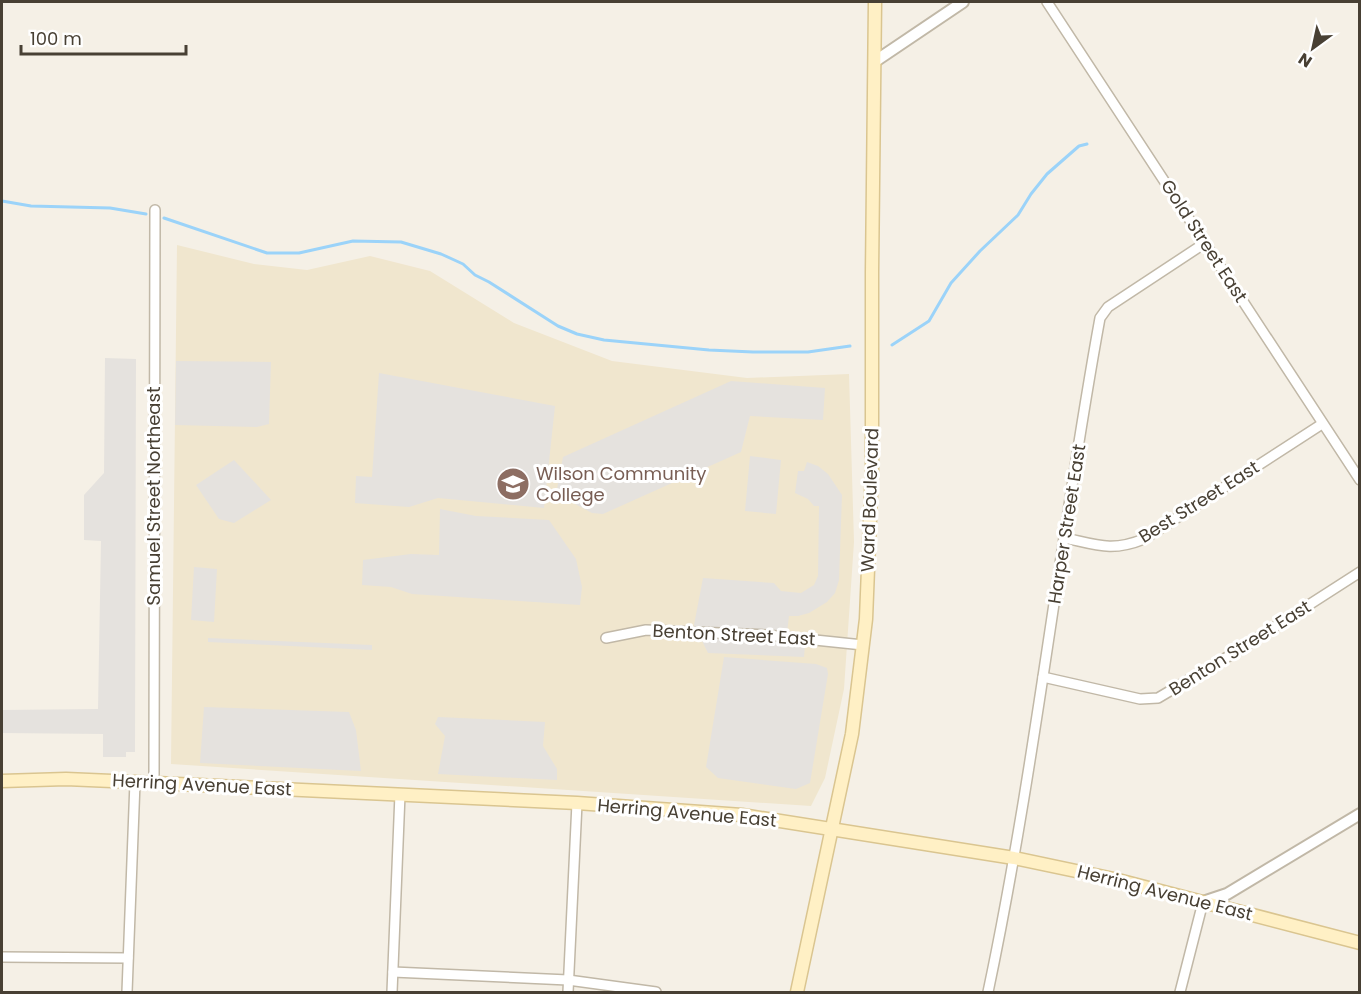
<svg xmlns="http://www.w3.org/2000/svg" width="1361" height="994" font-family="Poppins,sans-serif">
<style>
.education{fill:#f0e6ce}
.parking{fill:#e5e2de}
.lines{fill:none;stroke-linecap:round;stroke-linejoin:round}
.stream{stroke:#9bd3f9;stroke-width:3}
.minor-casing{stroke:#c1b8a7;stroke-width:12}
.tertiary-casing{stroke:#c1b8a7;stroke-width:14}
.secondary-casing{stroke:#dac590;stroke-width:15}
.minor{stroke:#fff;stroke-width:9}
.tertiary{stroke:#fff;stroke-width:10}
.secondary{stroke:#fff0c5;stroke-width:12}
.labels{text-anchor:middle;stroke-width:6;stroke-linejoin:round;paint-order:stroke}
.street-label{font-size:18px;fill:#484034;stroke:#fff}
.education-label{font-size:18px;fill:#785e54;stroke:#fff;text-anchor:start}
</style>
<rect width="100%" height="100%" fill="#f5f0e6"/>
<!-- education -->
<path class="education" d="M 177,245 L 254,264 L 307,270 L 370,256 L 430,271 L 514,323 L 612,361 L 747,378 L 849,374 L 854,542 L 844,689 L 825,778 L 811,806 L 171,764 Z"/>
<!-- parking -->
<g class="parking">
<path d="M 105,358 L 136,359 L 135,752 L 126,752 L 126,757 L 103,757 L 103,734 L 2,733 L 2,710 L 98,709 L 101,541 L 84,540 L 84,495 L 104,473 Z"/>
<path d="M 176,361 L 271,362 L 269,424 L 257,427 L 175,425 Z"/>
<path d="M 379,373 L 555,406 L 544,508 L 438,498 L 409,507 L 355,503 L 356,476 L 372,477 Z"/>
<path d="M 731,381 L 825,388 L 823,420 L 750,416 L 741,452 L 603,514 L 592,513 L 556,494 L 563,457 Z"/>
<path d="M 750,456 L 781,460 L 776,514 L 745,511 Z"/>
<path d="M 234,460 L 271,500 L 234,523 L 219,519 L 196,485 Z"/>
<path d="M 807,462 L 818,466 L 828,474 L 842,495 L 839,580 L 835,593 L 827,602 L 809,613 L 798,616 L 789,616 L 787,633 L 806,634 L 804,657 L 708,653 L 694,625 L 703,578 L 774,583 L 781,591 L 801,593 L 814,585 L 818,576 L 819,506 L 814,506 L 808,499 L 795,493 L 798,471 L 804,471 Z"/>
<path d="M 440,509 L 476,516 L 549,520 L 576,559 L 582,587 L 580,605 L 412,594 L 391,587 L 362,585 L 363,560 L 411,554 L 439,555 Z"/>
<path d="M 194,567 L 217,569 L 214,622 L 191,620 Z"/>
<path d="M 208,638 L 372,645 L 372,650 L 208,642 Z"/>
<path d="M 724,657 L 816,664 L 827,668 L 828,674 L 810,783 L 796,789 L 718,778 L 706,767 Z"/>
<path d="M 204,707 L 349,712 L 356,730 L 361,771 L 200,763 Z"/>
<path d="M 438,717 L 545,722 L 543,746 L 557,769 L 557,780 L 438,774 L 445,736 L 435,724 Z"/>
</g>
<g class="lines">
<!-- stream -->
<g class="stream">
<path d="M 2,201 L 31,206 L 110,208 L 146,214"/>
<path d="M 164,218 L 267,253 L 299,253 L 353,241 L 401,242 L 441,254 L 463,264 L 475,275 L 489,282 L 558,326 L 577,334 L 604,340 L 709,350 L 753,352 L 808,352 L 850,346"/>
<path d="M 892,345 L 929,321 L 951,283 L 980,251 L 1018,215 L 1031,194 L 1047,174 L 1079,146 L 1087,144"/>
</g>
<defs>
<g id="minor">
<path d="M 1047,2 L 1360,480"/>
<path d="M 1065,538 C 1097,545 1112,552 1144,539 L 1322,424"/>
<path d="M 606,638 L 646,630 L 767,635 L 863,645"/>
<path d="M 1043,677 L 1140,699 L 1158,698 L 1234,653 L 1360,572"/>
<path d="M 154,782 L 155,210"/>
<path d="M 2,957 L 128,958"/>
<path d="M 393,972 L 568,980 L 656,992"/>
<path d="M 127,992 L 135,782"/>
<path d="M 392,992 L 400,794"/>
<path d="M 568,992 L 577,803"/>
<path d="M 988,992 C 1035,769 1059,542 1100,318 L 1108,307 L 1205,243"/>
<path d="M 1180,992 L 1203,902"/>
</g>
<g id="tertiary">
<path d="M 874,62 L 963,2"/>
<path d="M 1203,902 L 1227,894 L 1360,814"/>
</g>
<g id="secondary">
<path d="M 2,781 L 66,779 L 135,782 L 577,803 L 742,815 L 1014,858 L 1114,879 L 1360,943"/>
<path d="M 797,992 L 852,734 L 866,619 L 872,469 L 872,273 L 875,2"/>
</g>
</defs>
<!-- minor casing -->
<use href="#minor" class="minor-casing"/>
<!-- tertiary casing -->
<use href="#tertiary" class="tertiary-casing"/>
<!-- secondary casing -->
<use href="#secondary" class="secondary-casing"/>
<!-- minor -->
<use href="#minor" class="minor"/>
<!-- tertiary -->
<use href="#tertiary" class="tertiary"/>
<!-- secondary -->
<use href="#secondary" class="secondary"/>
</g>
<!-- icons -->
<defs>
<symbol id="university-disc" viewBox="-11 -11 22 22"><circle r="9.5" fill="#8d6e63" stroke="#fff"/><path d="M0-5L7-2L0 1L-7-2ZM-4 1L0 2.5L4 1V4Q0 6-4 4Z" fill="#fff"/></symbol>
</defs>
<g fill-rule="evenodd">
<use href="#university-disc" x="494" y="465" width="38" height="38"/>
</g>
<g class="labels">
<!-- street labels -->
<g class="street-label">
<text transform="translate(1204 241) rotate(57)" y="6">Gold Street East</text>
<text transform="translate(154 496) rotate(-90)" y="6">Samuel Street Northeast</text>
<text transform="translate(870 500) rotate(-88)" y="6">Ward Boulevard</text>
<text transform="translate(1199 502) rotate(-32)" y="6">Best Street East</text>
<text transform="translate(1067 524) rotate(-81)" y="6">Harper Street East</text>
<text transform="translate(734 635) rotate(3)" y="6">Benton Street East</text>
<text transform="translate(1240 648) rotate(-32)" y="6">Benton Street East</text>
<text transform="translate(202 785) rotate(3)" y="6">Herring Avenue East</text>
<text transform="translate(687 813) rotate(5)" y="6">Herring Avenue East</text>
<text transform="translate(1165 893) rotate(14)" y="6">Herring Avenue East</text>
</g>
<!-- education labels -->
<g class="education-label">
<text x="536" y="480">Wilson Community<tspan x="536" dy="21">College</tspan></text>
</g>
</g>
<!-- border -->
<rect width="1361" height="994" fill="none" stroke="#484034" stroke-width="6"/>
<!-- north arrow -->
<g transform="translate(1313 48) rotate(213)" stroke="#ffffff" stroke-width="4.5" paint-order="stroke">
<path d="M0-4.5L10 22L0 15L-10 22Z" fill="#484034"/>
<text y="-9" font-size="16" font-weight="bold" text-anchor="middle" fill="#484034">N</text>
</g>
<!-- scale -->
<path d="M21 45v9h165v-9" fill="none" stroke="#484034" stroke-width="3"/>
<text x="30" y="45" font-size="18" fill="#484034" stroke="#ffffff" stroke-width="4.5" paint-order="stroke">100 m</text>
</svg>
